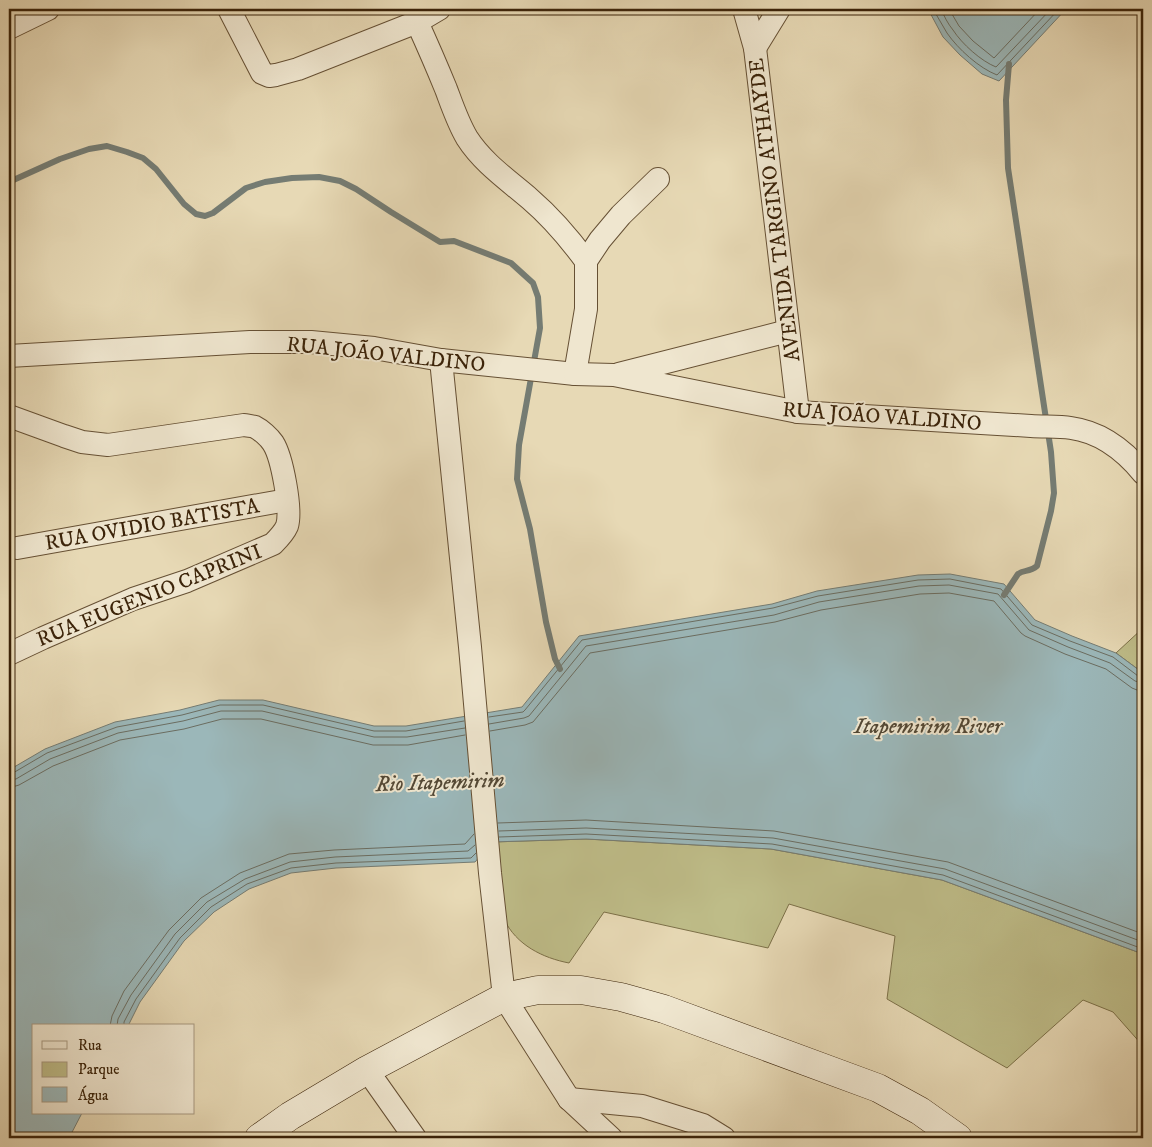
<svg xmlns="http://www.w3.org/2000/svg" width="1152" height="1147" font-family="'IM FELL DW Pica',serif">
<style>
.green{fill:#bebc88;stroke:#7c7048}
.water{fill:#9bb7b9;stroke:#757c73}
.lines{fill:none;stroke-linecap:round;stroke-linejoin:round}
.shore{stroke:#6b6d61;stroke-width:1}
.stream{stroke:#757c73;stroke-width:6}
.street-casing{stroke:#665034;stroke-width:24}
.secondary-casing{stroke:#3b2309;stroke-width:29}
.street{stroke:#efe6cf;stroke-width:22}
.secondary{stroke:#efe6cf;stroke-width:28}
.labels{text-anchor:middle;stroke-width:4;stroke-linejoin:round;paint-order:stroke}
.street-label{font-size:21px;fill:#3b2309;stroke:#efe6cf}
.water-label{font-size:22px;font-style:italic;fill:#534835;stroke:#efe6cf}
</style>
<rect width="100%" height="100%" fill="#e7d9b5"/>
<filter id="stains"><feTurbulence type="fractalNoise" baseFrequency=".004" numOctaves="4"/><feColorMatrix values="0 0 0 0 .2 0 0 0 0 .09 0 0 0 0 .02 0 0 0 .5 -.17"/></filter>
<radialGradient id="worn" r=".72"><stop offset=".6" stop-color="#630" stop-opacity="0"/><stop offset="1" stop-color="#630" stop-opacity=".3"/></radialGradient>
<!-- green -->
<g class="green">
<path d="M 1143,628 L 1143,673 L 1116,653 Z"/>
<path d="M 586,839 L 771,849 L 942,880 L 1143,954 L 1143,1046 L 1113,1012 L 1083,1000 L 1007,1068 L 887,999 L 895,936 L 789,904 L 768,948 L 604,912 L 569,963 C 543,958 516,945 504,919 C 500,913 501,904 500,896 C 497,878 495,860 492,842 Z"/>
</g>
<!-- water -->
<g class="water">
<path d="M 928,9 L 1066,9 L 999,81 L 982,74 L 960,55 L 943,37 Z"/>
<path d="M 950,574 L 1004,584 L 1035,620 L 1072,636 L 1116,653 L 1143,673 L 1143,954 L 942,880 L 771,849 L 586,839 L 492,842 L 475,862 L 336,868 L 291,873 L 249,889 L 214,912 L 184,941 L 140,1002 L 128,1026 L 34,1026 L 34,1113 L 82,1113 L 69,1138 L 9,1138 L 9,770 L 45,749 L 115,722 L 180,710 L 219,700 L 263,700 L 374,726 L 406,726 L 522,707 L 579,636 L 772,604 L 817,591 L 918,575 Z"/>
</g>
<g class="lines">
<!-- shore -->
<g class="shore">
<path d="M 933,9 C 938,17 942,25 947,33 C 958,49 979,68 997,75 L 1059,9"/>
<path d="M 941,9 C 944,16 948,24 953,30 C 962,44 981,61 996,67 L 1051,9"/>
<path d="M 949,9 L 959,26 L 973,41 L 994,58 L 1040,9"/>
<path d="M 489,717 L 523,712 L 525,710 L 582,640 L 773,608 L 818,596 L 918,580 L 950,579 L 1001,589 L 1032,625 L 1070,641 L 1113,657 L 1138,676 L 1143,677"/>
<path d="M 489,724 L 524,718 L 529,716 L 586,646 L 774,615 L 819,602 L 919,586 L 949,585 L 998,594 L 1029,630 L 1068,647 L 1110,663 L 1135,681 L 1143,683"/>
<path d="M 490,731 L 525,725 L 533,722 L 590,653 L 775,622 L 821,610 L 920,594 L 949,593 L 994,601 L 1021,633 L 1025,636 L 1065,654 L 1106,669 L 1132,688 L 1137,690 L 1143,691"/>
<path d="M 9,774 L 13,773 L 47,753 L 117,727 L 182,715 L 220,705 L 263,705 L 374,731 L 406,731 L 464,721"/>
<path d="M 9,780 L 16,779 L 50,759 L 118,733 L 183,721 L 221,711 L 262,711 L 374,737 L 407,737 L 465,728"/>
<path d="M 9,788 L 19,785 L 53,766 L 120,740 L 184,729 L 222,719 L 261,719 L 373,745 L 408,745 L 465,735"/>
<path d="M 498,823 L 586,820 L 774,831 L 948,862 L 1143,934"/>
<path d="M 499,831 L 586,828 L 773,838 L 945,869 L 1143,942"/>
<path d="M 499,837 L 586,834 L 772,844 L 943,875 L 1143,949"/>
<path d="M 110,1026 L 112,1016 L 124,991 L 169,930 L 201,898 L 240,873 L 289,854 L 334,850 L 465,844 L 474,834"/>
<path d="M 117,1026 L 118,1019 L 131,995 L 175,934 L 207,902 L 245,879 L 290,862 L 335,857 L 468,851 L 475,845"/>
<path d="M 124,1026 L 124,1022 L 136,999 L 180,938 L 211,907 L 247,884 L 291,868 L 336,863 L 471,858 L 476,853"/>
</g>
<!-- stream -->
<g class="stream">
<path d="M 9,182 L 60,159 L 89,149 L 107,146 L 127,152 L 143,158 L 156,169 L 184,204 L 196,214 L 205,216 L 213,213 L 246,188 L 265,182 L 292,178 L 319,177 L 340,181 L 356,189 L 391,212 L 440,242 L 454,241 L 511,263 L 533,283 L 538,297 L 540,328 L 519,445 L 517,479 L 530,529 L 546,622 L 555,659 L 560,669"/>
<path d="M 1004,595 L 1018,574 C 1024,569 1029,573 1037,566 L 1051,511 L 1054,493 L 1051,452 L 1008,168 L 1006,100 L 1009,64"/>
</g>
<defs>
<g id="street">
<path d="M 229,9 L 262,73 L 269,76 L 276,75 L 298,69 L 417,22 L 439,9"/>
<path d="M 744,9 L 755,48 L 798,412"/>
<path d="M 417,22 C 427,44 437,67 446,89 C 452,105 458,123 467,138 C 483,163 508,180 530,199 C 551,217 569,238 586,261"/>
<path d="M 9,28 L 48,9"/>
<path d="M 755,48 L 779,9"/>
<path d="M 9,356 L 250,342 L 311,342 L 374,348 L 441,360 L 575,374 L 614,375 L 798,412 L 1031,426 C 1044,427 1058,426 1071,428 C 1101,432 1124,450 1143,473"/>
<path d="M 441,360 L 470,647 L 490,873 L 504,997 L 569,1099 L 611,1138"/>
<path d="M 575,374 L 586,309 L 586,261 L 600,240 L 621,215 L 658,179"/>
<path d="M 619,374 L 788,331"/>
<path d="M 9,416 L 64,436 L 82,442 L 108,445 L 244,425 C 248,426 252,426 255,427 C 261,430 269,437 273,443 C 282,457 292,510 287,526 C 284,533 278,539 273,544 L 187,581 L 133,599 L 43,638 L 9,654"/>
<path d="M 17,548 L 287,500"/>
<path d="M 367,1070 L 415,1138"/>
<path d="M 569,1099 L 642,1106 L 703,1125 L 724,1138"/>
</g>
<path id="secondary" d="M 259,1138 L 290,1116 L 367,1070 L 504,997 L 538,990 L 581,990 L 621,997 L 664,1009 L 878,1088 L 920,1111 L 958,1138"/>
</defs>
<!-- street casing -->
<use href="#street" class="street-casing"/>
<!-- secondary casing -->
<use href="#secondary" class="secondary-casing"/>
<!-- street -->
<use href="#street" class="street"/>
<!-- secondary -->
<use href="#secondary" class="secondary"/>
</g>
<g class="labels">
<!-- street labels -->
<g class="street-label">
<text transform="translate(774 210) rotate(-97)" y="7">AVENIDA TARGINO ATHAYDE</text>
<text transform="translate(386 354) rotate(6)" y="7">RUA JOÃO VALDINO</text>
<text transform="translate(882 416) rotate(4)" y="7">RUA JOÃO VALDINO</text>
<text transform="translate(152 524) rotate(-10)" y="7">RUA OVIDIO BATISTA</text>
<text transform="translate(149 595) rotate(-22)" y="7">RUA EUGENIO CAPRINI</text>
</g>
<!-- water labels -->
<g class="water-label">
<text x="928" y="733">Itapemirim River</text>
<text transform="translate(440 781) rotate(-2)" y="8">Rio Itapemirim</text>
</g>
</g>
<!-- margin -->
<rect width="1152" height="1147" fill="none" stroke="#e7d9b5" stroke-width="30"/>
<rect x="10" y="10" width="1132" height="1127" fill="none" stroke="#3b2309" stroke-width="2.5"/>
<rect x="15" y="15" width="1122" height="1117" fill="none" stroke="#3b2309"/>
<!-- legend -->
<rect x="32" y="1024" width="162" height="90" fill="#efe6cf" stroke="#a79880"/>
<rect x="42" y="1041" width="25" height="8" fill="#efe6cf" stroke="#a79880"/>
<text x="78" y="1050" font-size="15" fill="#3b2309">Rua</text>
<rect x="42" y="1062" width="25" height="15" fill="#bebc88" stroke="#a79880"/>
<text x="78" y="1074" font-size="15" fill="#3b2309">Parque</text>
<rect x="42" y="1087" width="25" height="15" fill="#9bb7b9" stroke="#a79880"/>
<text x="78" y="1100" font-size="15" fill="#3b2309">Água</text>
<rect width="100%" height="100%" filter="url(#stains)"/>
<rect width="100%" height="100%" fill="url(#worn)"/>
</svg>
